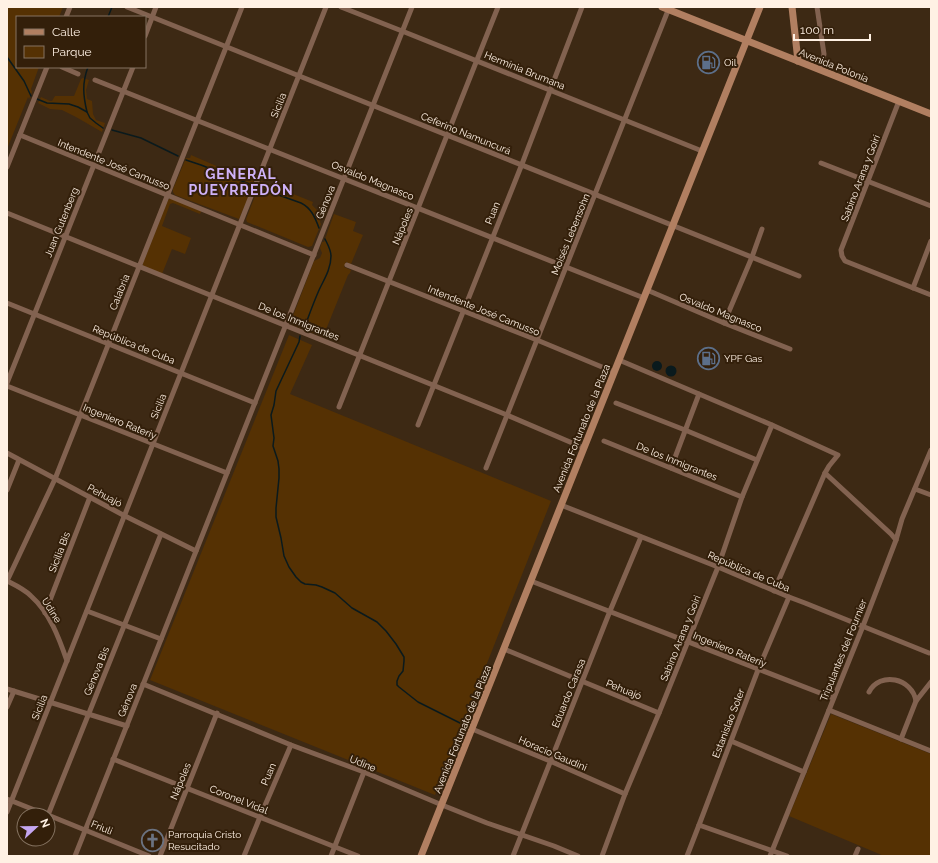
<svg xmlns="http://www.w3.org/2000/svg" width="938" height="863" font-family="Raleway,sans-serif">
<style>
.green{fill:#553103}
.water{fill:#0a1a1d}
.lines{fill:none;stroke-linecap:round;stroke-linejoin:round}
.stream{stroke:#0a1a1d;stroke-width:1.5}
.minor{stroke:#826250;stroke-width:5}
.secondary{stroke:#b17f61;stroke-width:7}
.labels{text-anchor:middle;stroke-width:4;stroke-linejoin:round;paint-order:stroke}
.poi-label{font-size:10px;fill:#fff1e4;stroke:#331f0a;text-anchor:start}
.street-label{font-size:10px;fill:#fff1e4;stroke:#331f0a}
.district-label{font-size:14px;font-weight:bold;letter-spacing:1px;fill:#cfb2f8;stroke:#331f0a}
</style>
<rect width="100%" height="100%" fill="#3d2914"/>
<!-- green -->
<g class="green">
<path d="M 7,7 L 63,7 L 59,17 L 17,17 L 17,67 L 39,67 L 31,89 L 32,92 L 29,99 L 28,97 L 7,149 Z"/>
<path d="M 83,78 L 89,80 L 86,90 L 87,99 L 92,101 L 93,114 L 96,120 L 105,123 L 102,132 L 76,117 L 62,110 L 50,109 L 38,103 L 41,97 L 50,101 L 52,101 L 55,96 L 74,96 L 81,79 Z"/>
<path d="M 191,155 L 235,174 L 236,171 L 253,178 L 254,181 L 251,188 L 252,189 L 239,219 L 175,195 L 173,192 L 173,189 L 186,158 L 190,158 Z"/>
<path d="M 261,181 L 313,202 L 312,205 L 319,212 L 322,214 L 320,222 L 321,224 L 312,246 L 308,247 L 247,222 L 246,219 Z"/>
<path d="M 171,198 L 202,210 L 200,214 L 173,203 L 170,204 L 162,226 L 191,238 L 185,254 L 172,249 L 162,274 L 143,266 L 143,263 L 168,200 Z"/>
<path d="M 334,214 L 356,222 L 353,231 L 363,235 L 351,264 L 346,262 L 344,267 L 351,270 L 350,273 L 348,275 L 323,337 L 293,325 L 291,321 L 314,261 L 320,258 L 322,253 L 320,248 L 322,242 L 324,242 Z"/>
<path d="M 289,335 L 312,345 L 290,394 L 551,501 L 435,795 L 150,680 Z"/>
<path d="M 831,714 L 931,754 L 931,856 L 884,856 L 789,816 Z"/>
</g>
<!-- water -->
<g class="water">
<circle cx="657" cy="366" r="5"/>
<circle cx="671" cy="371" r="5.5"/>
</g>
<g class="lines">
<!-- stream -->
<g class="stream">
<path d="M 108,17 L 112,7"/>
<path d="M 7,57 L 24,81 L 31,96"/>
<path d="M 37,99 L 47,103 L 69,104 L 78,107 L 87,112 L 90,118 L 96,123 L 103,128"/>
<path d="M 87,112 C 83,95 82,83 88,67"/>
<path d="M 112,130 L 141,138 L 178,156"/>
<path d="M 186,160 L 201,165 L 252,185"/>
<path d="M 259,188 L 301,203 C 311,208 315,217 319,228"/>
<path d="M 304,329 C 309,315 314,301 320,288 C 325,278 331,268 331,256 C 331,250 328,245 325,239"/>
<path d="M 300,336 L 299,342 L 276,391 L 274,405 L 271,415 L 274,438 L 273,446 L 278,461 L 279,469 L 279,478 L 276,508 L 276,517 L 281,538 L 284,556 L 289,567 L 296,577 L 301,582 L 305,584 L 316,585 L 322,587 L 335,593 L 352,608 L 377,622 L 386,631 L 396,644 L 404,657 L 404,661 L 403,671 L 399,676 L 397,681 L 397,685 L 399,687 L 418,702 L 460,723"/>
</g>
<!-- minor -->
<g class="minor">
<path d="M 127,7 L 799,276"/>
<path d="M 341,7 L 402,31 L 702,151"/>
<path d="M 817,7 L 824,54 L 821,70"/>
<path d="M 66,17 L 70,7"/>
<path d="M 145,36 L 156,7"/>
<path d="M 62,67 L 78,74"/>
<path d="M 95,80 L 644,298"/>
<path d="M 899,101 L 841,250 L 842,256 L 845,261 L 931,295"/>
<path d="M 20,135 L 314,255"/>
<path d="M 821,163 L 931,206"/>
<path d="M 7,167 L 47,67"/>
<path d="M 7,213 L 507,415 L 584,448"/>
<path d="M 347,265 L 537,340 L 614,372"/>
<path d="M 913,288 L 931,241"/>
<path d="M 647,290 L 724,323 L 790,349"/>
<path d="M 7,303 L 255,403"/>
<path d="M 724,323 L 752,257 L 762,229"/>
<path d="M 619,360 L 772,425 L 838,455 L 829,466 L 825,473 L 774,591"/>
<path d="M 7,383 L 133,67"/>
<path d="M 7,386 L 227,473"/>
<path d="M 616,403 L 685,430 L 757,460"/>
<path d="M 339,407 L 498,7"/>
<path d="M 418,425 L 522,164 L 582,7"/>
<path d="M 604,441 L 742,497"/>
<path d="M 7,453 L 125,516 L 196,551"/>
<path d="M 486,468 L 669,8"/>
<path d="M 671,468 L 699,394"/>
<path d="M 825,473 L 891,534 L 896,540"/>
<path d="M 915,489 L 931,495"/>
<path d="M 7,490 L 19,460"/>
<path d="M 561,505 L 718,567 L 789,597 L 805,603 L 929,653"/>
<path d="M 531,581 L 833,698"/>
<path d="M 87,611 L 161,639"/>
<path d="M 45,613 L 90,497"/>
<path d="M 504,649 L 659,713"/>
<path d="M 67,661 C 59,638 50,613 31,596 C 24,589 15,585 7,581 L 55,479 L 242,7"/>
<path d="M 143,684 L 291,745 L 364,772 L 442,805 L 487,823 L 554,846 L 578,856"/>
<path d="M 7,689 L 127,726"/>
<path d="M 869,692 C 880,671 912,678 916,701"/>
<path d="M 7,707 L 14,691"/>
<path d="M 829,710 L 931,751"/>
<path d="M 472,729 L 550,761 L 625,794"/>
<path d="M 901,739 L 916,701 L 931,682"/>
<path d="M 731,741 L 804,772"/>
<path d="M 113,759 L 358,856"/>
<path d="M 7,799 L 47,815"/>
<path d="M 7,812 L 326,7"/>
<path d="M 48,815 L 161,534"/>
<path d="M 48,815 L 149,856"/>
<path d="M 699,825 L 787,856"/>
<path d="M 75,856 L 412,7"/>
<path d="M 160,856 L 217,713"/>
<path d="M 244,856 L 260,817 L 291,745"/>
<path d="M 331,856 L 364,772"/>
<path d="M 513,856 L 610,611 L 641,537"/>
<path d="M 602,856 L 625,794 L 659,713 L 718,567 L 742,497 L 772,425"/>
<path d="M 687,856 L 699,825 L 758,670 L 789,597"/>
<path d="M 770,856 L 863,626 L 896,540 L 902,519 L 931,450"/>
<path d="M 855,856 L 858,849"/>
</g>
<!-- secondary -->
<g class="secondary">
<path d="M 662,7 L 931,114"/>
<path d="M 792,7 L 798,61"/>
<path d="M 421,856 L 760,7"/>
</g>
</g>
<!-- icons -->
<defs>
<symbol id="fuel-ring" viewBox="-11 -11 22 22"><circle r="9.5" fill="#331f0a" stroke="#5c6f8a" stroke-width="1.5"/><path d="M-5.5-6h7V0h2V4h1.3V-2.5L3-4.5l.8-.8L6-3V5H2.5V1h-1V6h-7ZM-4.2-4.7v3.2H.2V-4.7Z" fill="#5c6f8a"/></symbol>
<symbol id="church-ring" viewBox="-11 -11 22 22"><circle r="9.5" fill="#331f0a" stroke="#6b7280" stroke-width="1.5"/><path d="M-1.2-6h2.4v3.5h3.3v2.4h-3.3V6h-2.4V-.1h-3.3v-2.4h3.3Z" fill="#6b7280"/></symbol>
</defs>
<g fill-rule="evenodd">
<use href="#fuel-ring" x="696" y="50" width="25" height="25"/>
<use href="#fuel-ring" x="696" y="346" width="25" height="25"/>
<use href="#church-ring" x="140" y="828" width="25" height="25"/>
</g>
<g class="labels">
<!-- poi labels -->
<g class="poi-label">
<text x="724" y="66">Oil</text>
<text x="724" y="362">YPF Gas</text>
<text x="168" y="838">Parroquia Cristo<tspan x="168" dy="12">Resucitado</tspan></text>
</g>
<!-- street labels -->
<g class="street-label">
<text transform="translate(834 65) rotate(22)" y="4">Avenida Polonia</text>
<text transform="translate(525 70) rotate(22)" y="4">Herminia Brumana</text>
<text transform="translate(278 105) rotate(-68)" y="4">Sicilia</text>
<text transform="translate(466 133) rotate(22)" y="4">Ceferino Namuncurá</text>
<text transform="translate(114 164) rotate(22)" y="4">Intendente José Camusso</text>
<text transform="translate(860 178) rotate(-69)" y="4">Sabino Arana y Goiri</text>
<text transform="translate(373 180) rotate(22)" y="4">Osvaldo Magnasco</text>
<text transform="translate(325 202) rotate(-68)" y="4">Génova</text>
<text transform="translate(492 213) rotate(-68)" y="4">Puan</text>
<text transform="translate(61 222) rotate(-68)" y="4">Juan Gutenberg</text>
<text transform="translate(402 226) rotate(-68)" y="4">Nápoles</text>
<text transform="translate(570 234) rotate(-68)" y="4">Moisés Lebensohn</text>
<text transform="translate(119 292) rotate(-68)" y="4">Calabria</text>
<text transform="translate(484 310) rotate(22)" y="4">Intendente José Camusso</text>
<text transform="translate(721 312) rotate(22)" y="4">Osvaldo Magnasco</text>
<text transform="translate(299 321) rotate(22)" y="4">De los Inmigrantes</text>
<text transform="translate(134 344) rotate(22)" y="4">República de Cuba</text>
<text transform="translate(158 406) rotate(-68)" y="4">Sicilia</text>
<text transform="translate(120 421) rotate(22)" y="4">Ingeniero Rateriy</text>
<text transform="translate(581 428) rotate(-68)" y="4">Avenida Fortunato de la Plaza</text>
<text transform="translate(677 461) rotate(22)" y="4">De los Inmigrantes</text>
<text transform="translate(105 495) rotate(28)" y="4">Pehuajó</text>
<text transform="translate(59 552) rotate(-69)" y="4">Sicilia Bis</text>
<text transform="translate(749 571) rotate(23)" y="4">República de Cuba</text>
<text transform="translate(52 610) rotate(57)" y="4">Udine</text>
<text transform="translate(680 638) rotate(-68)" y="4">Sabino Arana y Goiri</text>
<text transform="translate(730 649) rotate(22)" y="4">Ingeniero Rateriy</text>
<text transform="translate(843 650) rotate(-68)" y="4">Tripulantes del Fournier</text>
<text transform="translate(96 671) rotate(-68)" y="4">Génova Bis</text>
<text transform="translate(624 689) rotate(22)" y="4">Pehuajó</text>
<text transform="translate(568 693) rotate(-68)" y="4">Eduardo Carasa</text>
<text transform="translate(127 700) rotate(-68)" y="4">Génova</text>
<text transform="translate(39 707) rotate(-68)" y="4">Sicilia</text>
<text transform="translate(728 723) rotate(-69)" y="4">Estanislao Soler</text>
<text transform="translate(462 729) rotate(-68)" y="4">Avenida Fortunato de la Plaza</text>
<text transform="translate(553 753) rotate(23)" y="4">Horacio Gaudini</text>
<text transform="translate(363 763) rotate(22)" y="4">Udine</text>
<text transform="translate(268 774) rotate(-67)" y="4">Puan</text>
<text transform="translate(180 781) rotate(-68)" y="4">Nápoles</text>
<text transform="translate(239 799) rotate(22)" y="4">Coronel Vidal</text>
<text transform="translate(102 827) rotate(22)" y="4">Friuli</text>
</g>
<!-- district labels -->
<g class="district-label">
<text x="241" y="179">GENERAL<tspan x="241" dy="16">PUEYRREDÓN</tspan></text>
</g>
</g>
<!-- border -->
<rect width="938" height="863" fill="none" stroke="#fff1e4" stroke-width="16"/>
<!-- legend -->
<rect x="16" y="16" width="130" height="52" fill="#331f0a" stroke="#857361"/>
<rect x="24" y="29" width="20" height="6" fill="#b17f61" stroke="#857361"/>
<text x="52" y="36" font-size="12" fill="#fff1e4">Calle</text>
<rect x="24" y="46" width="20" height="12" fill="#553103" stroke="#857361"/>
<text x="52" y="56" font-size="12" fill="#fff1e4">Parque</text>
<!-- north arrow -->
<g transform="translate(36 827) rotate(68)"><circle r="19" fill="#331f0a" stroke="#857361"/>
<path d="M0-3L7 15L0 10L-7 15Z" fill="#c5a6f0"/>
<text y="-6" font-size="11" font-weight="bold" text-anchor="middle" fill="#fff1e4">N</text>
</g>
<!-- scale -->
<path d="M794 34v6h76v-6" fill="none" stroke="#fff1e4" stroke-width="2"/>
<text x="800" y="34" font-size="12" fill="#fff1e4" stroke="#331f0a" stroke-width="3" paint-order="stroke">100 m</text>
</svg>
